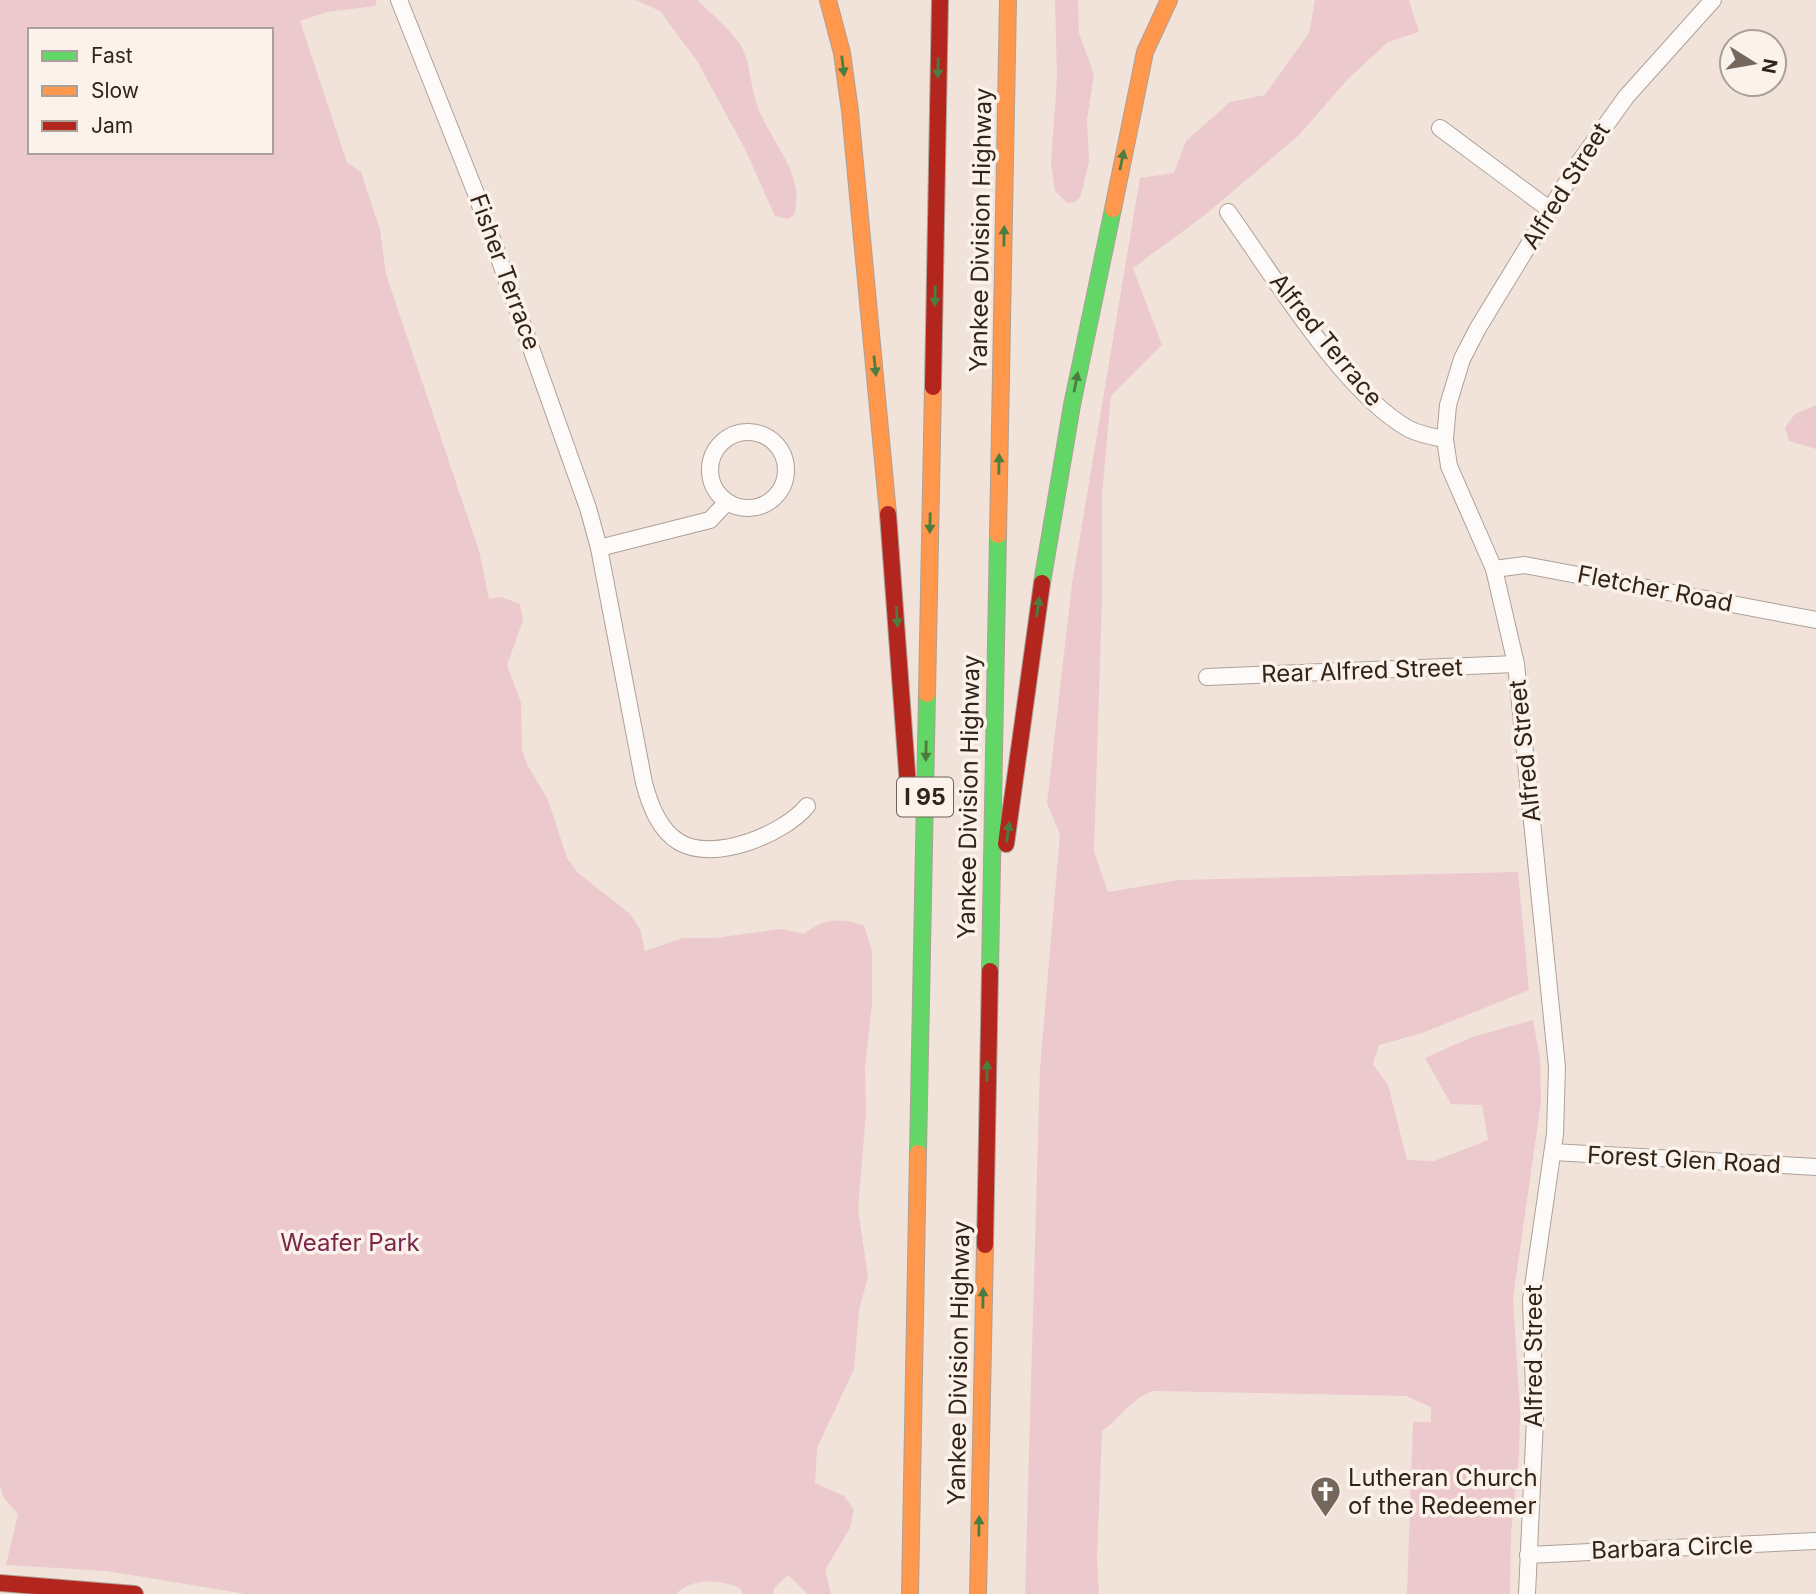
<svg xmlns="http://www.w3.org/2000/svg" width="1816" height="1594" font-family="Inter,sans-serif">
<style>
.green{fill:#ecc9cd;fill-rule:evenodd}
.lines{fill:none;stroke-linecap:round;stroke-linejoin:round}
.street-casing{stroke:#aea097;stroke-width:18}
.fast-casing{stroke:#aea097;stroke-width:18}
.slow-casing{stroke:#aea097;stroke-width:18}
.jam-casing{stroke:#aea097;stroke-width:18}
.street{stroke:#fdfbf9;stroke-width:16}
.fast{stroke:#63d668;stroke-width:16}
.slow{stroke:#ff974d;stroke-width:16}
.jam{stroke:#b3261e;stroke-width:16}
.oneway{fill:#4b7d40}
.labels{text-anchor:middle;stroke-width:7;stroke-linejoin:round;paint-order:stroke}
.shield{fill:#fbf2ec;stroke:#6f6258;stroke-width:2}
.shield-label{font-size:23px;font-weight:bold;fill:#332418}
.street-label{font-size:24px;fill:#332418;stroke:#fbf2ec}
.park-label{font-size:24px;fill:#7c254b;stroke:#fbf2ec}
.poi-label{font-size:24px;fill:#332418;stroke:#fbf2ec;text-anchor:start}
</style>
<rect width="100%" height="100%" fill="#f1e3d9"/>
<!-- green -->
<g class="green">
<path d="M 0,0 L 377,0 L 375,6 L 327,12 L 300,21 L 347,163 L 361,172 L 380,230 L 386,274 L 479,551 L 489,599 L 501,597 L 520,604 L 523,620 L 507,665 L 521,703 L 522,750 L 528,766 L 548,800 L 567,858 L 577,872 L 629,913 L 640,929 L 645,951 L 683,938 L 715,938 L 781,929 L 804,934 C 823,919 842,917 864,926 L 872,950 L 872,1005 L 865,1066 L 866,1113 L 858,1209 L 868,1277 L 859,1310 L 854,1369 L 817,1448 L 815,1483 L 844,1496 L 854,1510 L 850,1528 L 825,1570 L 831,1594 L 808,1594 L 788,1575 L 774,1588 L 773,1594 L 743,1594 L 740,1588 C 720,1580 693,1577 676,1594 L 246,1594 L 107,1571 L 6,1565 L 18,1514 L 4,1498 L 0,1487 ZM 30,30 L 271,30 L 271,152 L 30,152 Z"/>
<path d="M 636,0 L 697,0 C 711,13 727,27 739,43 C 751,60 750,86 757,105 C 770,142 806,173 794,215 L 787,219 L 775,216 L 744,147 L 697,61 L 660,11 Z"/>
<path d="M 1055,0 L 1078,0 L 1079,33 L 1094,75 L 1087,119 L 1089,162 L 1081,195 L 1076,202 L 1067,203 L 1055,191 L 1051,163 L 1057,78 Z"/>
<path d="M 1315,0 L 1409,0 L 1419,32 L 1388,42 L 1348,79 L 1298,136 L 1205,215 L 1133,268 L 1162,345 L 1111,396 L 1102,494 L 1102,598 L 1094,852 L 1108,892 L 1179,880 L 1518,872 L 1529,990 L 1422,1033 L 1379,1045 L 1373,1064 L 1388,1085 L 1407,1160 L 1434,1161 L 1488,1140 L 1482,1105 L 1451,1104 L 1425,1058 L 1472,1037 L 1533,1020 L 1540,1059 L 1541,1102 L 1513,1298 L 1520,1410 L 1519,1455 L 1511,1534 L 1510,1594 L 1407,1594 L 1413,1422 L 1431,1422 L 1431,1407 L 1406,1396 L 1153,1391 C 1129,1400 1122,1417 1102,1431 L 1097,1558 L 1099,1594 L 1025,1594 L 1040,1068 L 1060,834 L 1047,803 L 1072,584 L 1140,178 L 1174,173 L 1186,141 L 1230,102 L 1265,95 L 1309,33 Z"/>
<path d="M 1816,405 L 1816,449 L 1789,441 L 1785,428 L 1795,414 Z"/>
</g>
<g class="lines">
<defs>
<g id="street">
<path d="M 399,0 L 475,191 L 588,508 L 599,548 L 644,783 C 650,805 659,830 679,842 C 714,863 784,834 807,806"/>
<path d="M 1440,128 L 1549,209"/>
<path d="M 1228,212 C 1273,275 1344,393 1409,429 C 1421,435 1433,437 1445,439"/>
<circle cx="748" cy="470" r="38"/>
<path d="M 599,548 L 710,520 L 727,502"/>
<path d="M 1494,569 L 1525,565 L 1816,620"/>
<path d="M 1207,677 L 1516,664"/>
<path d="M 1553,1152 L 1816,1167"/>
<path d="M 1528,1555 L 1816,1541"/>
<path d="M 1527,1594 L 1535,1419 L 1531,1300 L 1555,1134 L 1557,1067 L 1516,664 L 1494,569 L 1449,466 L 1445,439 L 1448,405 L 1462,359 L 1478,328 L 1578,164 L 1626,97 L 1713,0"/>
</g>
<g id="fast">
<path d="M 1042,583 L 1072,405 L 1113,209"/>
<path d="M 990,971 L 998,535"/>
<path d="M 918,1153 L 927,694"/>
</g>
<g id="slow">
<path d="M 828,0 L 842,53 L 850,111 L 888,514"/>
<path d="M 1113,209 L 1145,52 L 1169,0"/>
<path d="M 998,535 L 1008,0"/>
<path d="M 927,694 L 933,387"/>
<path d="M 910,1594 L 918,1153"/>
<path d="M 978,1594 L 985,1245"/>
</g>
<g id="jam">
<path d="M 933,387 L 940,0"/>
<path d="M 888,514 L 908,786"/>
<path d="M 1006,844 L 1042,583"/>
<path d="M 985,1245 L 990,971"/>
<path d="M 0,1583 L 135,1594"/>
</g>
</defs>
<!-- street casing -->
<use href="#street" class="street-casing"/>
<!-- fast casing -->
<use href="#fast" class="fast-casing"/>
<!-- slow casing -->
<use href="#slow" class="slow-casing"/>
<!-- jam casing -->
<use href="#jam" class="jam-casing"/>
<!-- street -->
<use href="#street" class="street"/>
<!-- fast -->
<use href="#fast" class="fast"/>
<!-- slow -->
<use href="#slow" class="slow"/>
<!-- jam -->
<use href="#jam" class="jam"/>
</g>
<!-- one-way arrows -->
<defs><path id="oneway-solid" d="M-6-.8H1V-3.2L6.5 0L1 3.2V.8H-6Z" transform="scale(1.75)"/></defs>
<g class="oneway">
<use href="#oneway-solid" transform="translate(843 66) rotate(83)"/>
<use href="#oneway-solid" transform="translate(938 68) rotate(91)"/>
<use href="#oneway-solid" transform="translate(1122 160) rotate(-78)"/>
<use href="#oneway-solid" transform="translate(1004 236) rotate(-89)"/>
<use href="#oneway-solid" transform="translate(935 296) rotate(91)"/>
<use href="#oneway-solid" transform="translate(875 366) rotate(84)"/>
<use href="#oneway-solid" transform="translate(1076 382) rotate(-79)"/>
<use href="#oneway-solid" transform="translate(999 464) rotate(-89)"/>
<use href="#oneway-solid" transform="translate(930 523) rotate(91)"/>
<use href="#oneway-solid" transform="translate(1038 607) rotate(-82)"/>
<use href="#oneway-solid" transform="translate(897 617) rotate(86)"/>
<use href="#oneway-solid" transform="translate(926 751) rotate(91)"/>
<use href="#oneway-solid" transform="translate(1008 832) rotate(-82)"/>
<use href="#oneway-solid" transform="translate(987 1071) rotate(-89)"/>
<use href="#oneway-solid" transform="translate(983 1298) rotate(-89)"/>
<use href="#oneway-solid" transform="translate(979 1526) rotate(-89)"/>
</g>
<!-- icons -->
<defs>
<symbol id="church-pin" viewBox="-11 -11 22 30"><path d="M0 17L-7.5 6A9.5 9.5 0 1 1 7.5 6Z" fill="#76675c" stroke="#fbf2ec"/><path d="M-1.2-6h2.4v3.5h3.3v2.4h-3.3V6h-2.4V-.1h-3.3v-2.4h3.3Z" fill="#fff"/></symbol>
</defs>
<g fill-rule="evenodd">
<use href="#church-pin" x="1308" y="1474" width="35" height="47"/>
</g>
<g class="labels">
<!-- shield labels -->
<rect class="shield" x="897" y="777.5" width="56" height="39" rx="5"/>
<g class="shield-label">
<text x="925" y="805">I 95</text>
</g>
<!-- street labels -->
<g class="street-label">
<text transform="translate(1566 186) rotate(-58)" y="8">Alfred Street</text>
<text transform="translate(981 230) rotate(-89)" y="8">Yankee Division Highway</text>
<text transform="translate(505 272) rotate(70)" y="8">Fisher Terrace</text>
<text transform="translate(1326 340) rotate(51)" y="8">Alfred Terrace</text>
<text transform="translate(1655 589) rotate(11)" y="8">Fletcher Road</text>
<text transform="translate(1362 671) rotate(-2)" y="8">Rear Alfred Street</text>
<text transform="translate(1525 751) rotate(-96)" y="8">Alfred Street</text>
<text transform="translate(969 797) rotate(-89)" y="8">Yankee Division Highway</text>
<text transform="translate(1684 1160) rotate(3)" y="8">Forest Glen Road</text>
<text transform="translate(1534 1356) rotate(-90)" y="8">Alfred Street</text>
<text transform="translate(959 1363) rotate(-89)" y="8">Yankee Division Highway</text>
<text transform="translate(1672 1548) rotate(-2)" y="8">Barbara Circle</text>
</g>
<!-- park labels -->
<g class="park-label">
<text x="350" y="1251">Weafer Park</text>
</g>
<!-- poi labels -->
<g class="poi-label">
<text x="1348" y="1486">Lutheran Church<tspan x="1348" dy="28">of the Redeemer</tspan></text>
</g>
</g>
<!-- legend -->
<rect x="28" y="28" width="245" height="126" fill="#fbf2ec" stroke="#aba097" stroke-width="2"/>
<rect x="42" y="51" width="35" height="10" fill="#63d668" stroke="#aba097" stroke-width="2"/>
<text x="91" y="63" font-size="21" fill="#332418">Fast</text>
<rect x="42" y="86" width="35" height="10" fill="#ff974d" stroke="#aba097" stroke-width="2"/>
<text x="91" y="98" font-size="21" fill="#332418">Slow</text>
<rect x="42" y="121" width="35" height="10" fill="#b3261e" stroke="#aba097" stroke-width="2"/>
<text x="91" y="133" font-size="21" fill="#332418">Jam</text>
<!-- north arrow -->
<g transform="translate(1753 63) rotate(101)"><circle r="33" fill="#fbf2ec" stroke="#aba097" stroke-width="2"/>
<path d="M0-5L12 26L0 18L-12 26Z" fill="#76675c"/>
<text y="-10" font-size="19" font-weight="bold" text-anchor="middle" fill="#332418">N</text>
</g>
</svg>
